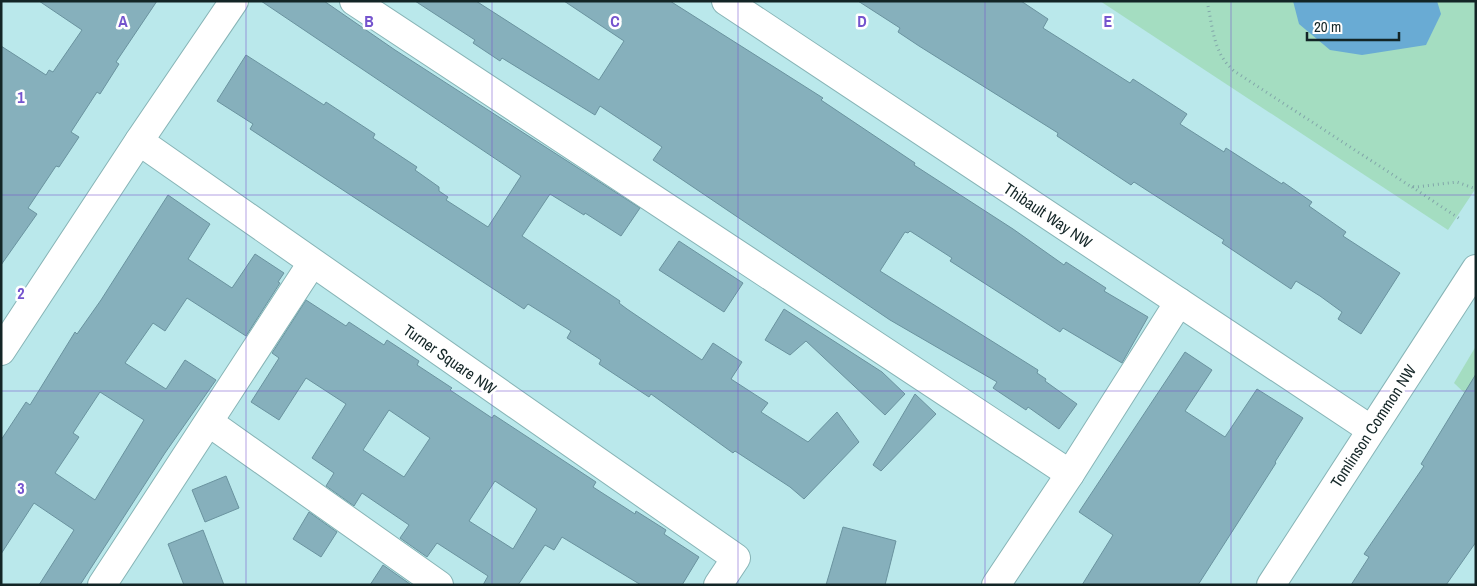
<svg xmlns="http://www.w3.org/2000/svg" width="1477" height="586" font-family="'Archivo Narrow',sans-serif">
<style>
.green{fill:#a4ddc1}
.water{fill:#69abd4}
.building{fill:#86b0bc;stroke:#6a939f;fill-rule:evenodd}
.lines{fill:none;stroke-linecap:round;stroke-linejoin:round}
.minor-casing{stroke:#87b4b6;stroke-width:30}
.path{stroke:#82a6a9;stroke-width:3;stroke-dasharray:1 4;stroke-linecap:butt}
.minor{stroke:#fff;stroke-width:28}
.grid{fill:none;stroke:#7554ce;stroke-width:1;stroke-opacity:0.55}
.labels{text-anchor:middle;stroke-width:5;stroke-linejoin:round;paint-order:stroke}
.street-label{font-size:16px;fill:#132526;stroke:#fff}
.grid-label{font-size:16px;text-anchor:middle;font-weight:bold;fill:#7554ce;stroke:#fff;stroke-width:5;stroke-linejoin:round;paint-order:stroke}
</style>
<rect width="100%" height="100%" fill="#bae8eb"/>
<!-- green -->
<g class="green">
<path d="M 1100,1 L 1476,1 L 1476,188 L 1448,230 Z"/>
<path d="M 1476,346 L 1476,404 L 1454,383 Z"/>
</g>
<!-- water -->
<path class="water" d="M 1293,1 L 1437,1 L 1441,14 L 1426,45 L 1362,55 L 1330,50 L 1299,24 Z"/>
<!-- building -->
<g class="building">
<path d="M 39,1 L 157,1 L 116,62 L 119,64 L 100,94 L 97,92 L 71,132 L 79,137 L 59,167 L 56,166 L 28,208 L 37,214 L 1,265 L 1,46 L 46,75 L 49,70 L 53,72 L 82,30 Z"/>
<path d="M 261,1 L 324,1 L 395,50 L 640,208 L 621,236 L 585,213 L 584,215 L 550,194 L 522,236 L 620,301 L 619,303 L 627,309 L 702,360 L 713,343 L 742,362 L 731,379 L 768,403 L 761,412 L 808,442 L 837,412 L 859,442 L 804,499 L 790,487 L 735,451 L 733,453 L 651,394 L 649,397 L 599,364 L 601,360 L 567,338 L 571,331 L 528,304 L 524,309 L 250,129 L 253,124 L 217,101 L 246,55 L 324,105 L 326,102 L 375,134 L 373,138 L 417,167 L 415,170 L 439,187 L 439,191 L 448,197 L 446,200 L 488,227 L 521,176 Z"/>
<path d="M 415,1 L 476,1 L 599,80 L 624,41 L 564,1 L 670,1 L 823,98 L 821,100 L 915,163 L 914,165 L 1013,229 L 1064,265 L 1066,262 L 1106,288 L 1104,291 L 1148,317 L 1122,363 L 1063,328 L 1060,332 L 950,261 L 952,258 L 910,231 L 908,233 L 905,232 L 880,271 L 1038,370 L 1037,373 L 1046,379 L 1045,381 L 1077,404 L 1059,429 L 1028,407 L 1026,410 L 993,388 L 997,382 L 890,320 L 653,160 L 662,147 L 600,106 L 595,115 L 502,58 L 500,61 L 473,43 L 475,40 Z"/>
<path d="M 858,1 L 1021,1 L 1048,19 L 1043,28 L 1130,83 L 1133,79 L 1187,114 L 1180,124 L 1224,152 L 1226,148 L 1282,184 L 1283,182 L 1312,202 L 1309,206 L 1346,232 L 1343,236 L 1400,273 L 1361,334 L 1338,319 L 1342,312 L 1320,296 L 1296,281 L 1291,289 L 1222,243 L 1224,240 L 1134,182 L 1131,185 L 1057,136 L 1058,133 L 919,46 L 898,32 L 900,28 Z"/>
<path d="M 168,195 L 210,224 L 188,259 L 232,288 L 255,254 L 284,273 L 278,282 L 280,283 L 246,336 L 187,298 L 165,331 L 153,323 L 125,363 L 166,389 L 185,360 L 216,380 L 165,453 L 80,585 L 39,585 L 74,530 L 34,503 L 1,554 L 1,440 L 26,402 L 30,405 L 75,332 L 77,334 L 101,300 ZM 100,392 L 144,420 L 95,500 L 55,473 L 79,437 L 73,433 Z"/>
<path d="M 679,241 L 743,283 L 724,312 L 659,270 Z"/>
<path d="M 306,300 L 346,326 L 349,322 L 384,345 L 387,340 L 419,361 L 417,365 L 452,388 L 450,390 L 492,418 L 494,415 L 596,482 L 593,487 L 635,514 L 636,511 L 666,530 L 664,534 L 699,557 L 682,585 L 641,585 L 562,537 L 554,550 L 545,545 L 518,585 L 483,585 L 488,576 L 437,543 L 427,557 L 400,538 L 409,525 L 362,493 L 354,506 L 326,486 L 334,473 L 312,458 L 346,404 L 306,378 L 279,420 L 251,402 L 279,358 L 272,353 ZM 389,410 L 430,438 L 404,477 L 363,450 ZM 495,481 L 537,509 L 513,549 L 469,521 Z"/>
<path d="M 784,309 L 882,372 L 905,394 L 885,415 L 806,341 L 790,355 L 765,340 Z"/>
<path d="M 1185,352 L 1212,370 L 1185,411 L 1225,437 L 1257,389 L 1303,418 L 1275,462 L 1276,463 L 1198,585 L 1082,585 L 1113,535 L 1079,512 Z"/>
<path d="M 1476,374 L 1476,542 L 1446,585 L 1351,585 L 1369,557 L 1364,554 L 1424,466 L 1421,464 Z"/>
<path d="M 915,394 L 936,414 L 881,471 L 873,465 Z"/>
<path d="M 226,476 L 239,508 L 205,522 L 192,490 Z"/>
<path d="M 309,512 L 337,532 L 321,557 L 293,539 Z"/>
<path d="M 843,527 L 896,541 L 885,585 L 826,585 Z"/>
<path d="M 203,530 L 224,585 L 184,585 L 168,544 Z"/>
<path d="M 383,565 L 410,584 L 409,585 L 370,585 Z"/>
</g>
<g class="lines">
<defs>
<g id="minor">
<path d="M 354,1 L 1070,474"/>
<path d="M 726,1 L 1370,429"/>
<path d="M 139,141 L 736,558 L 718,585"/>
<path d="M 1,351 L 139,141 L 234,1"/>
<path d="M 210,423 L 439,585"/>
<path d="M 102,585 L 312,263"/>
<path d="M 996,585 L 1070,474 L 1179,302"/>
<path d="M 1271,585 L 1476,269"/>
</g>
</defs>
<!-- minor casing -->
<use href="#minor" class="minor-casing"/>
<!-- path -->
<g class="path">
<path d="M 1207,1 C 1213,28 1213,53 1234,71 L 1410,186 L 1416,187 L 1457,182 L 1476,189"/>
<path d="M 1412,187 L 1460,219"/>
</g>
<!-- minor -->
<use href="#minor" class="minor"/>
</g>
<!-- grid -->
<path class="grid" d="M 246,1 L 246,585M 492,1 L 492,585M 738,1 L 738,585M 985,1 L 985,585M 1231,1 L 1231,585M 1,195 L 1476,195M 1,391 L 1476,391"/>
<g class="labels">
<!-- street labels -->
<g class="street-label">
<text transform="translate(1048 215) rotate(34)" y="6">Thibault Way NW</text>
<text transform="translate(450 359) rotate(35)" y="6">Turner Square NW</text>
<text transform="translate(1373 426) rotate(-57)" y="6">Tomlinson Common NW</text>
</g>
</g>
<g class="grid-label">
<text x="123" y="27">A</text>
<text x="369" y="27">B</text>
<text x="615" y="27">C</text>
<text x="862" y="27">D</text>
<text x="1108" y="27">E</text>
<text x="21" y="103">1</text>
<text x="21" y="299">2</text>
<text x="21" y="494">3</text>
</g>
<!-- border -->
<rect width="1477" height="586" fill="none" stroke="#132526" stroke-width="5"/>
<!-- scale -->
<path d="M1307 32v8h92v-8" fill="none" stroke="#132526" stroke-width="2.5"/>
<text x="1314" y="32" font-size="15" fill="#132526" stroke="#ffffff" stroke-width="4" paint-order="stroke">20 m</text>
</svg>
